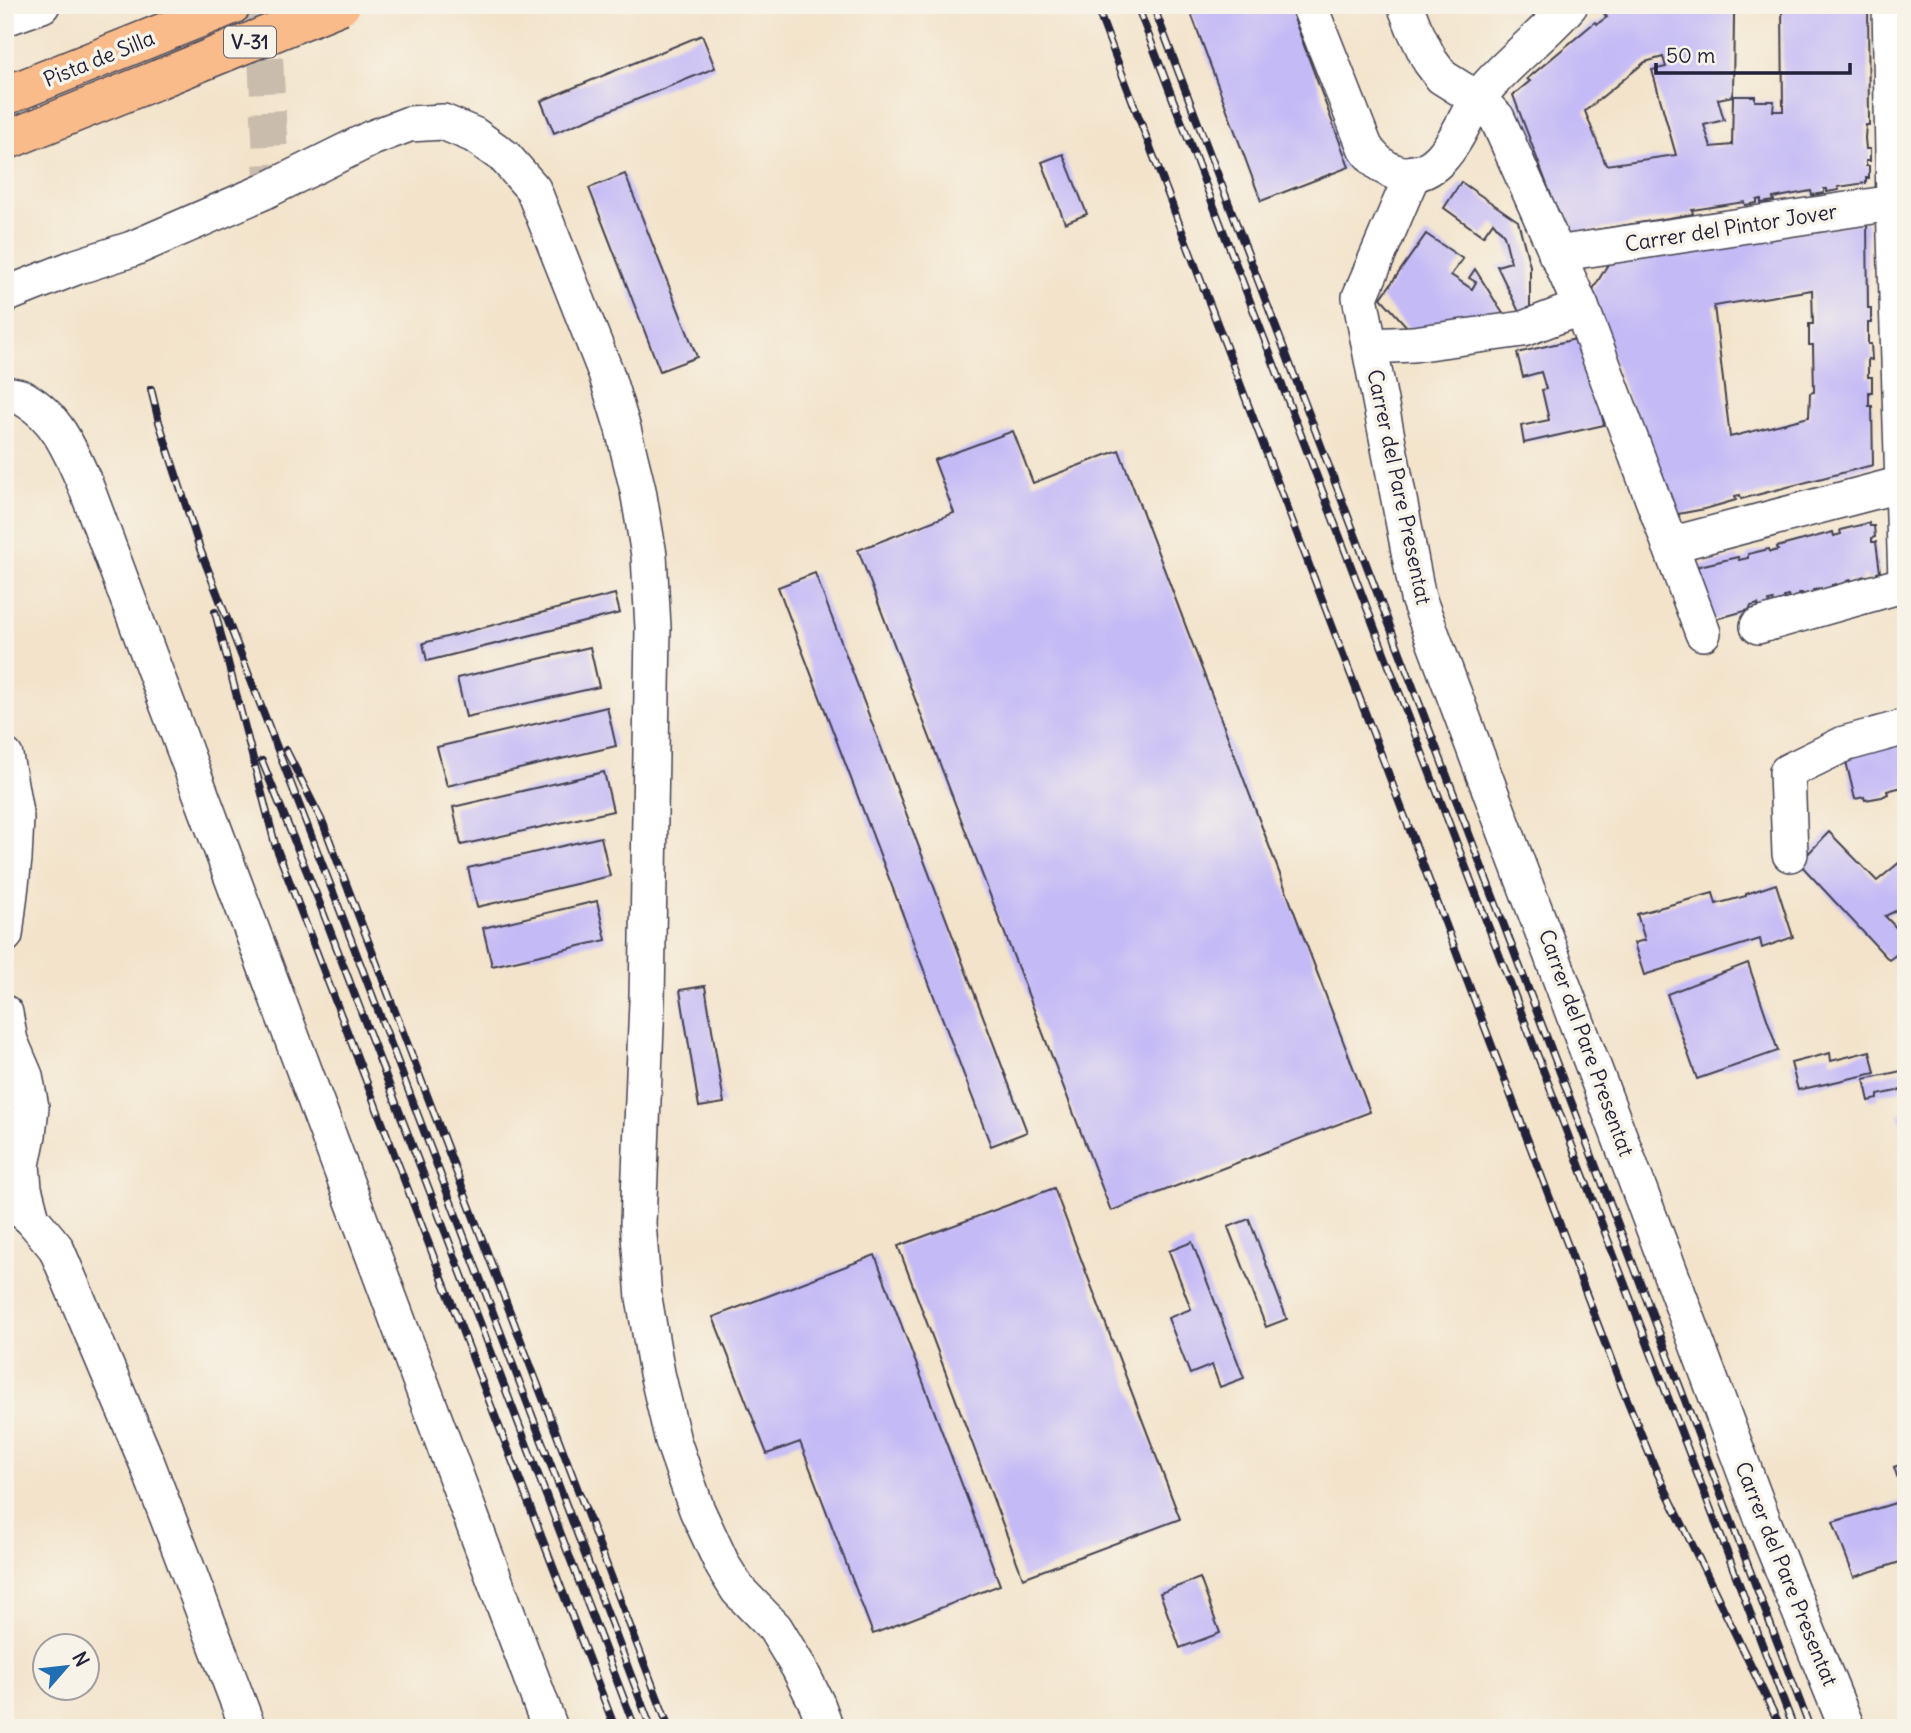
<svg xmlns="http://www.w3.org/2000/svg" width="1911" height="1733" font-family="Delius,sans-serif">
<style>
.building{fill:#c4baf6;fill-rule:evenodd}
.lines{fill:none;stroke-linecap:round;stroke-linejoin:round}
.minor-tunnel{stroke:#c9bcad;stroke-width:35;stroke-dasharray:35 18;stroke-linecap:butt}
.minor-casing{stroke:#413f50;stroke-width:38}
.highway-casing{stroke:#413f50;stroke-width:41}
.minor{stroke:#fff;stroke-width:35}
.highway{stroke:#fabb8b;stroke-width:38}
.rail-casing{stroke:#22223b;stroke-width:8}
.rail{stroke:#f7f3e8;stroke-width:5;stroke-dasharray:16;stroke-linecap:butt}
.highway-bridge-casing{stroke:#413f50;stroke-width:41;stroke-linecap:butt}
.highway-bridge{stroke:#fabb8b;stroke-width:38}
.labels{text-anchor:middle;stroke-width:7;stroke-linejoin:round;paint-order:stroke}
.shield{fill:#f7f3e8;stroke:#62616f;stroke-width:2}
.shield-label{font-size:19px;font-weight:bold;fill:#22223b}
.street-label{font-size:21px;fill:#22223b;stroke:#f7f3e8}
</style>
<rect width="100%" height="100%" fill="#f7f3e8"/>
<filter id="ink" filterUnits="userSpaceOnUse"><feTurbulence type="fractalNoise" baseFrequency=".0143" numOctaves="2"/><feDisplacementMap in="SourceGraphic" scale="14" xChannelSelector="R" yChannelSelector="G"/><feConvolveMatrix kernelMatrix="1 2 1 2 8 2 1 2 1" color-interpolation-filters="sRGB"/></filter>
<filter id="wash" filterUnits="userSpaceOnUse"><feTurbulence type="fractalNoise" baseFrequency=".00686" numOctaves="4" result="noise"/><feDisplacementMap in="SourceGraphic" scale="28" xChannelSelector="R" yChannelSelector="G"/><feGaussianBlur stdDeviation="1.57" result="paint"/><feColorMatrix in="noise" values="0 0 0 0 0 0 0 0 0 0 0 0 0 0 0 0 0 1.4 0 .05"/><feComposite in="paint" operator="in"/></filter>
<g filter="url(#wash)">
<rect width="100%" height="100%" fill="#f3e3ca"/>
<g id="blocks">
<!-- building -->
<g class="building">
<path d="M 1188,5 L 1289,5 L 1349,167 L 1261,201 Z"/>
<path d="M 1609,5 L 1755,5 L 1734,14 L 1733,96 L 1718,99 L 1724,120 L 1704,125 L 1711,147 L 1732,145 L 1733,96 L 1755,96 L 1755,101 L 1774,101 L 1773,111 L 1783,111 L 1782,5 L 1868,5 L 1869,125 L 1866,125 L 1865,138 L 1866,149 L 1870,149 L 1870,161 L 1866,161 L 1866,166 L 1869,166 L 1869,178 L 1866,178 L 1866,183 L 1838,187 L 1839,190 L 1827,192 L 1827,189 L 1824,189 L 1824,193 L 1812,195 L 1811,191 L 1773,198 L 1774,201 L 1761,203 L 1761,199 L 1757,200 L 1757,203 L 1745,205 L 1744,202 L 1692,210 L 1693,214 L 1566,235 L 1513,95 L 1530,81 L 1527,79 L 1595,22 L 1597,24 L 1607,17 L 1602,11 ZM 1663,57 L 1666,67 L 1652,70 L 1676,155 L 1606,165 L 1585,111 L 1645,62 Z"/>
<path d="M 702,35 L 715,68 L 554,133 L 541,101 Z"/>
<path d="M 1063,154 L 1087,214 L 1065,223 L 1042,162 Z"/>
<path d="M 625,174 L 697,357 L 660,371 L 589,188 Z"/>
<path d="M 1461,182 L 1518,221 L 1530,266 L 1530,309 L 1520,314 L 1497,266 L 1511,262 L 1504,235 L 1493,222 L 1483,236 L 1444,208 Z"/>
<path d="M 1867,222 L 1868,308 L 1871,308 L 1871,323 L 1868,323 L 1868,344 L 1871,344 L 1872,360 L 1868,359 L 1868,377 L 1872,377 L 1872,392 L 1869,392 L 1869,406 L 1872,406 L 1873,465 L 1741,499 L 1740,495 L 1735,496 L 1736,500 L 1705,509 L 1678,514 L 1679,516 L 1674,517 L 1589,296 L 1611,259 ZM 1812,290 L 1813,324 L 1809,324 L 1809,345 L 1813,345 L 1814,392 L 1810,393 L 1809,417 L 1730,437 L 1714,306 Z"/>
<path d="M 1426,234 L 1463,259 L 1451,275 L 1472,289 L 1476,282 L 1469,278 L 1475,269 L 1507,320 L 1416,337 L 1381,298 Z"/>
<path d="M 1584,337 L 1604,425 L 1524,443 L 1521,426 L 1549,420 L 1542,390 L 1546,389 L 1541,372 L 1523,377 L 1517,353 Z"/>
<path d="M 1013,431 L 1033,483 L 1119,450 L 1370,1112 L 1111,1211 L 858,550 L 954,513 L 934,460 Z"/>
<path d="M 1869,523 L 1870,526 L 1874,526 L 1875,537 L 1872,538 L 1872,542 L 1876,542 L 1880,572 L 1877,573 L 1877,577 L 1867,580 L 1866,576 L 1862,577 L 1863,581 L 1852,583 L 1851,580 L 1847,581 L 1848,585 L 1837,588 L 1836,584 L 1832,585 L 1833,588 L 1822,591 L 1821,588 L 1814,590 L 1815,593 L 1803,596 L 1802,593 L 1799,593 L 1800,597 L 1789,600 L 1788,596 L 1784,597 L 1785,601 L 1774,604 L 1773,600 L 1769,601 L 1770,605 L 1759,608 L 1758,604 L 1751,606 L 1749,610 L 1712,620 L 1695,567 L 1738,557 L 1739,560 L 1748,558 L 1748,554 L 1769,549 L 1770,552 L 1778,550 L 1777,547 L 1833,532 L 1834,536 L 1841,534 L 1840,530 Z"/>
<path d="M 815,573 L 1027,1132 L 991,1146 L 778,587 Z"/>
<path d="M 615,594 L 620,613 L 427,661 L 423,643 Z"/>
<path d="M 590,647 L 599,687 L 466,717 L 457,678 Z"/>
<path d="M 607,707 L 616,746 L 447,786 L 437,747 Z"/>
<path d="M 1906,738 L 1906,786 L 1887,791 L 1888,794 L 1882,797 L 1865,800 L 1864,797 L 1855,799 L 1844,753 Z"/>
<path d="M 604,772 L 613,811 L 461,845 L 453,807 Z"/>
<path d="M 1829,832 L 1877,881 L 1906,857 L 1906,906 L 1885,916 L 1906,938 L 1906,956 L 1899,959 L 1897,954 L 1889,960 L 1799,863 Z"/>
<path d="M 601,837 L 610,876 L 477,907 L 468,868 Z"/>
<path d="M 1776,884 L 1793,937 L 1762,948 L 1760,939 L 1644,975 L 1634,943 L 1645,940 L 1637,914 L 1713,893 L 1716,904 L 1746,896 L 1746,894 Z"/>
<path d="M 597,901 L 606,940 L 492,966 L 483,928 Z"/>
<path d="M 1748,963 L 1778,1051 L 1697,1079 L 1667,994 Z"/>
<path d="M 705,986 L 724,1103 L 699,1107 L 680,990 Z"/>
<path d="M 1870,1051 L 1875,1073 L 1798,1090 L 1791,1063 L 1830,1053 L 1831,1061 Z"/>
<path d="M 1906,1070 L 1906,1089 L 1878,1095 L 1878,1099 L 1869,1101 L 1864,1079 Z"/>
<path d="M 1906,1112 L 1906,1138 L 1905,1138 L 1899,1114 Z"/>
<path d="M 1054,1188 L 1180,1519 L 1023,1578 L 898,1246 Z"/>
<path d="M 1249,1219 L 1287,1319 L 1266,1327 L 1228,1227 Z"/>
<path d="M 1192,1242 L 1244,1378 L 1220,1387 L 1212,1365 L 1190,1374 L 1168,1318 L 1191,1309 L 1169,1251 Z"/>
<path d="M 875,1255 L 1000,1585 L 873,1634 L 800,1442 L 767,1454 L 713,1317 Z"/>
<path d="M 1906,1463 L 1906,1560 L 1854,1577 L 1833,1522 L 1905,1500 L 1894,1467 Z"/>
<path d="M 1200,1578 L 1220,1633 L 1180,1648 L 1160,1593 Z"/>
</g>
</g>
</g>
<g filter="url(#ink)">
<use href="#blocks" fill-opacity="0" stroke="#413f50" stroke-width="2"/>
<g class="lines">
<!-- minor-tunnel -->
<path class="minor-tunnel" d="M 263,5 L 272,188"/>
<defs>
<g id="minor">
<path d="M 1309,5 L 1365,147 C 1373,159 1383,169 1398,173 C 1441,182 1458,132 1475,102 C 1479,96 1484,91 1489,85 C 1514,57 1545,34 1570,5"/>
<path d="M 1405,5 L 1414,28 L 1430,61 L 1442,77 L 1477,99 L 1497,118 L 1581,307 L 1703,633"/>
<path d="M 1890,5 L 1894,203 L 1906,580"/>
<path d="M 5,18 L 42,5"/>
<path d="M 1413,173 L 1360,297 L 1418,598 L 1765,1526 L 1847,1728"/>
<path d="M 1556,254 L 1906,201"/>
<path d="M 5,295 L 76,267 L 132,249 L 263,192 L 372,138 L 409,124 L 443,122 L 474,135 L 505,157 L 533,189 L 606,373 L 623,429 L 638,490 L 649,555 L 653,628 L 647,1001 L 638,1223 L 644,1298 L 657,1373 L 673,1441 L 697,1510 L 723,1566 L 738,1590 L 775,1628 L 799,1668 L 817,1704 L 826,1728"/>
<path d="M 1370,346 L 1413,344 L 1523,329 L 1581,307"/>
<path d="M 5,394 C 12,395 21,396 26,400 C 58,418 71,453 85,484 L 550,1728"/>
<path d="M 1670,545 L 1906,483"/>
<path d="M 1758,626 L 1906,584"/>
<path d="M 5,756 L 16,818 L 14,859 L 5,935"/>
<path d="M 1790,854 L 1787,772 L 1844,744 L 1906,727"/>
<path d="M 5,1013 L 10,1041 L 25,1076 L 31,1107 L 28,1135 L 22,1165 L 24,1188 L 32,1219"/>
<path d="M 5,1196 L 32,1219 L 56,1248 L 147,1463 L 248,1728"/>
</g>
<g id="highway">
<path d="M 5,96 L 232,5"/>
<path d="M 5,141 L 159,79"/>
</g>
</defs>
<!-- minor casing -->
<use href="#minor" class="minor-casing"/>
<!-- highway casing -->
<use href="#highway" class="highway-casing"/>
<!-- minor -->
<use href="#minor" class="minor"/>
<!-- highway -->
<use href="#highway" class="highway"/>
<defs>
<g id="rail">
<path d="M 1096,5 L 1619,1380 L 1655,1468 L 1781,1728"/>
<path d="M 1137,5 L 1794,1728"/>
<path d="M 1153,5 L 1810,1728"/>
<path d="M 151,389 L 159,422 L 200,549 L 333,892 L 651,1728"/>
<path d="M 215,612 L 275,844 L 615,1728"/>
<path d="M 286,750 L 323,823 L 669,1728"/>
<path d="M 262,761 L 318,899 L 635,1728"/>
</g>
</defs>
<!-- rail casing -->
<use href="#rail" class="rail-casing"/>
<!-- rail -->
<use href="#rail" class="rail"/>
<defs>
<path id="highway-bridge" d="M 159,79 L 341,5"/>
</defs>
<!-- highway-bridge casing -->
<use href="#highway-bridge" class="highway-bridge-casing"/>
<!-- highway-bridge -->
<use href="#highway-bridge" class="highway-bridge"/>
</g>
</g>
<g class="labels">
<!-- shield labels -->
<rect class="shield" x="224" y="26.5" width="52" height="31" rx="5"/>
<g class="shield-label">
<text x="250" y="49">V-31</text>
</g>
<!-- street labels -->
<g class="street-label">
<text transform="translate(99 59) rotate(-22)" y="7">Pista de Silla</text>
<text transform="translate(1731 228) rotate(-9)" y="7">Carrer del Pintor Jover</text>
<text transform="translate(1399 487) rotate(78)" y="7">Carrer del Pare Presentat</text>
<text transform="translate(1586 1043) rotate(70)" y="7">Carrer del Pare Presentat</text>
<text transform="translate(1786 1574) rotate(68)" y="7">Carrer del Pare Presentat</text>
</g>
</g>
<!-- margin -->
<rect width="1911" height="1733" fill="none" stroke="#f7f3e8" stroke-width="28"/>
<!-- north arrow -->
<g transform="translate(66 1667) rotate(62)"><circle r="33" fill="#f7f3e8" stroke="#a29fa3" stroke-width="2"/>
<path d="M0-5L12 26L0 18L-12 26Z" fill="#1f6fb2"/>
<text y="-10" font-size="19" font-weight="bold" text-anchor="middle" fill="#22223b">N</text>
</g>
<!-- scale -->
<path d="M1656 63v10h194v-10" fill="none" stroke="#22223b" stroke-width="3.5"/>
<text x="1666" y="63" font-size="21" fill="#22223b" stroke="#f7f3e8" stroke-width="5" paint-order="stroke">50 m</text>
</svg>
